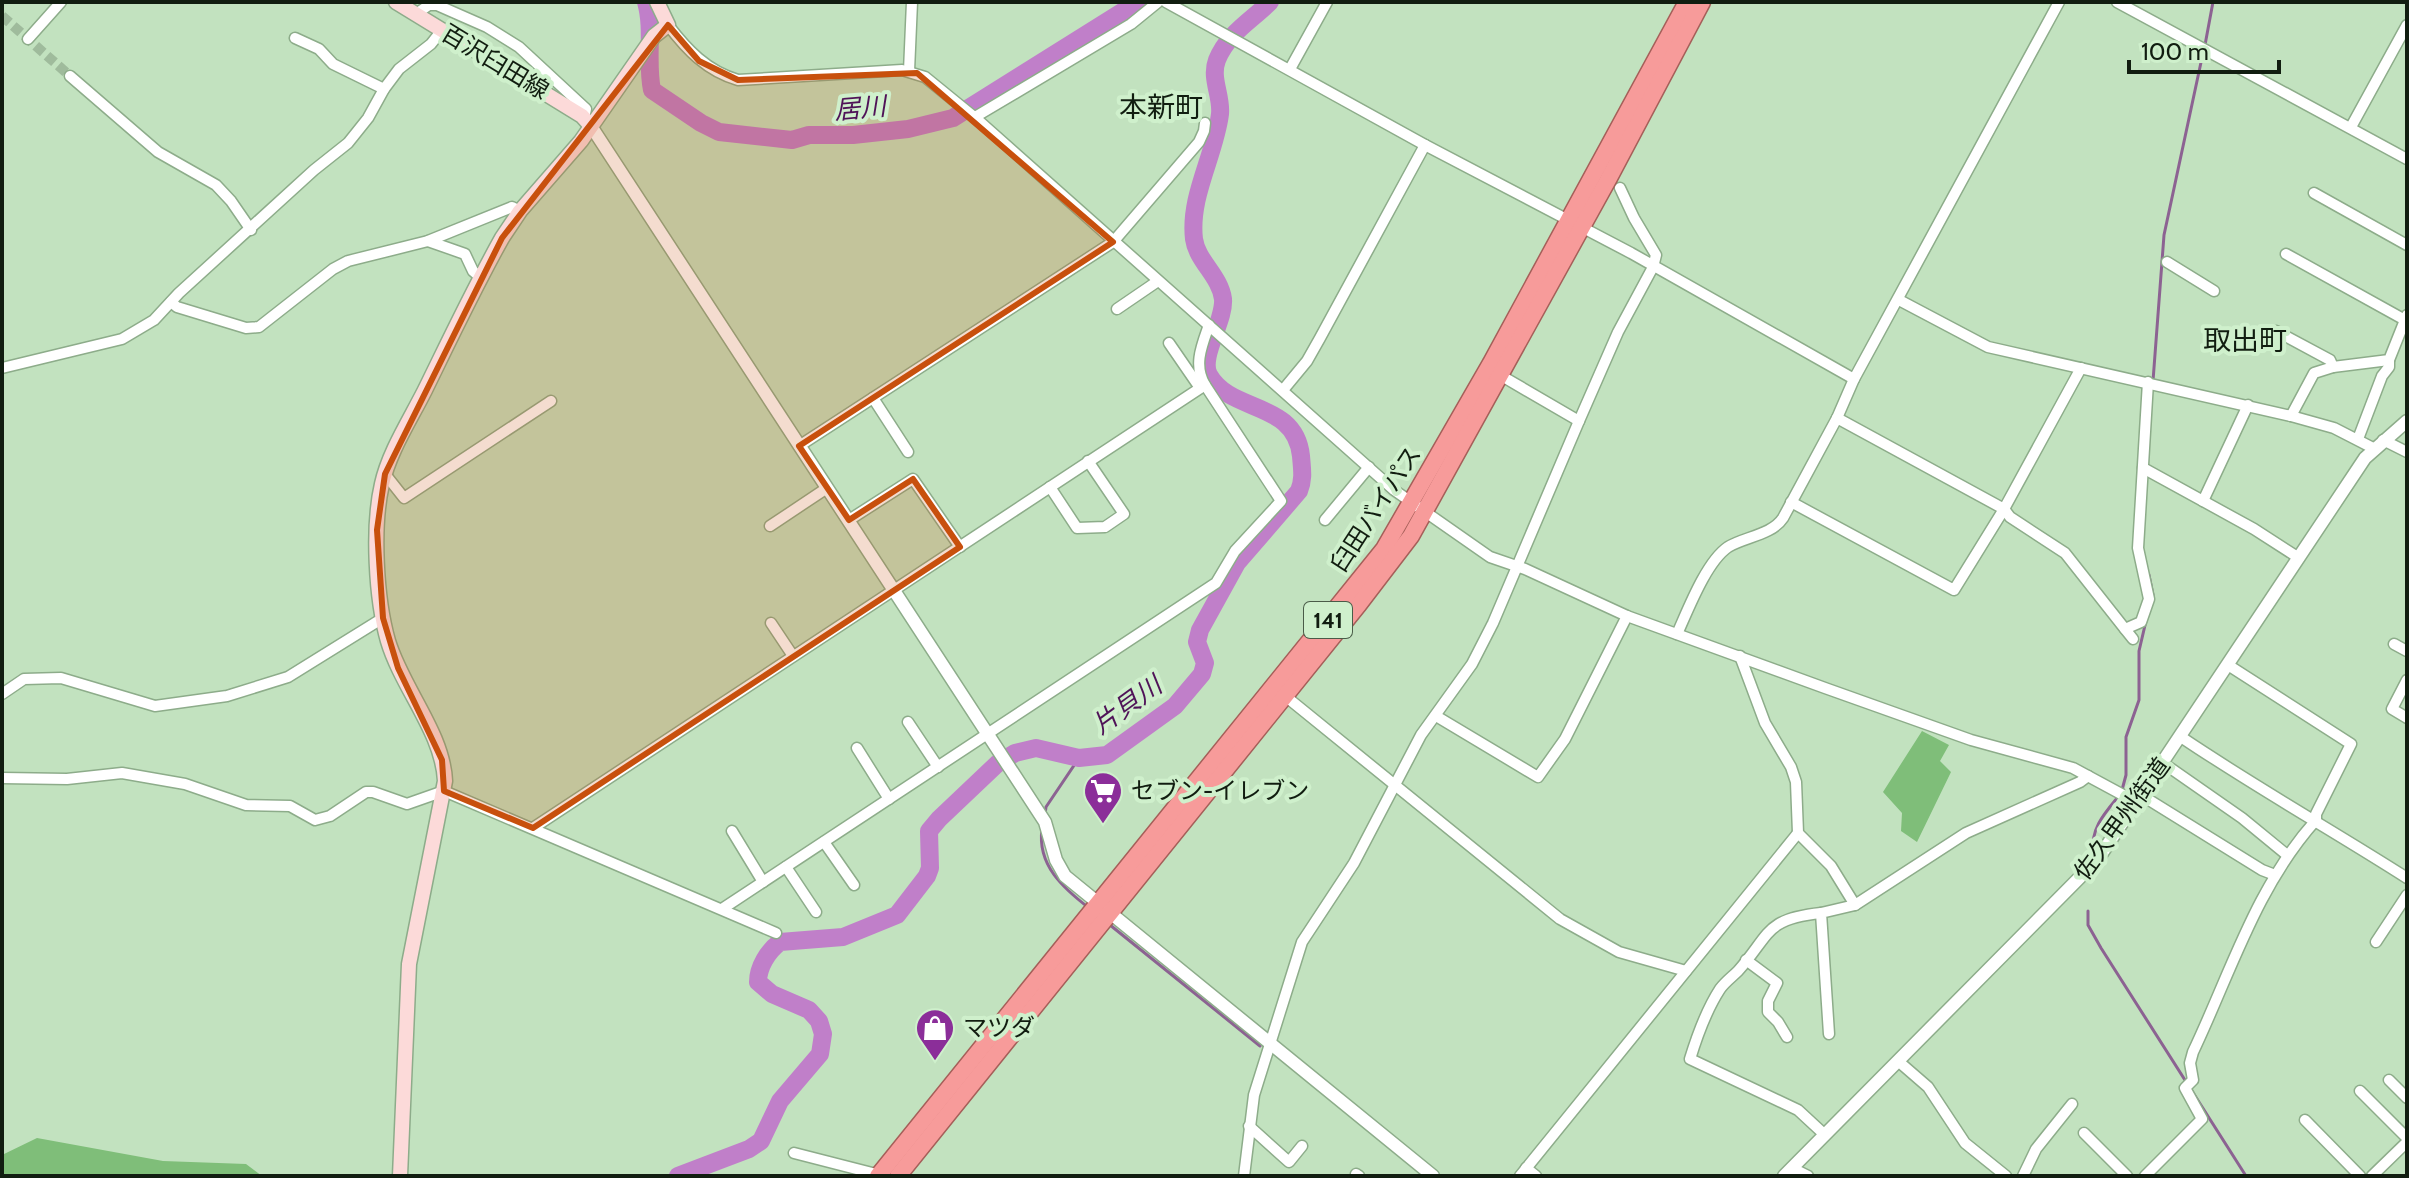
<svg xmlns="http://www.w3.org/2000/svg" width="2409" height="1178" font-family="Cabin,'Noto Sans JP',sans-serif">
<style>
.green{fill:#7fbe79}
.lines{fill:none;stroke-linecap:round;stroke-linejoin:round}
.stream{stroke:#8c6292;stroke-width:3}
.river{stroke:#c07fc9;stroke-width:18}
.minor-tunnel{stroke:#9fbb9c;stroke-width:10;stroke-dasharray:10 5;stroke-linecap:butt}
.minor-casing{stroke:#8dac8a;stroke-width:13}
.tertiary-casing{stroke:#8dac8a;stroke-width:15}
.secondary-casing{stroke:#8dac8a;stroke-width:17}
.trunk-casing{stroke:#a55f59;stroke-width:19}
.minor{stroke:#fff;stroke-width:10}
.tertiary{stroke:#fff;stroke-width:12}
.secondary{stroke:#fcdad9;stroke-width:14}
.trunk{stroke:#f79b9a;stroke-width:16}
.marked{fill:#c8500d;fill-opacity:0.2;stroke:#c8500d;stroke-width:6;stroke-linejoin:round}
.labels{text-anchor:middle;stroke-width:8;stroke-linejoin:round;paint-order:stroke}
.shield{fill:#cff0cc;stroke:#4a5c48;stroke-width:2}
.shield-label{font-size:22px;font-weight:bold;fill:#111d10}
.street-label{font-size:24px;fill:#111d10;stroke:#cff0cc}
.poi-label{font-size:24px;fill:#111d10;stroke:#cff0cc;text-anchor:start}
.water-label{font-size:26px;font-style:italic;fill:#4f1358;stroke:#cff0cc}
.quarter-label{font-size:28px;fill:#111d10;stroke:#cff0cc}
</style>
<rect width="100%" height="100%" fill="#c2e2bf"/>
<!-- green -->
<g class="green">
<path d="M 1922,731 L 1949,745 L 1940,761 L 1951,772 L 1917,842 L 1901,831 L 1902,813 L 1883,792 Z"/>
<path d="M 37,1138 L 163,1161 L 246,1164 L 262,1176 L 2,1176 L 2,1155 Z"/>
</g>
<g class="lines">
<!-- stream -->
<g class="stream">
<path d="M 2205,45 L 2213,2"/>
<path d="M 2153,381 L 2164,235 L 2203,53"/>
<path d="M 2149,575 L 2153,595"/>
<path d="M 2122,790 L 2126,775 L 2126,737 L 2139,700 L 2139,651 L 2146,621"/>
<path d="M 1045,814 L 1046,807 L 1079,758"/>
<path d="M 1042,829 C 1037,865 1063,888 1089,908"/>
<path d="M 2093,852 C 2091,828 2104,814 2118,797"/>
<path d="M 2088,911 L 2088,925 L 2101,948 L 2246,1176"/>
<path d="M 1110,925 L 1260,1046"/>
</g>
<!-- river -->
<g class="river">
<path d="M 646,2 C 654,30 646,61 652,90 L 701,123 L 719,132 L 792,140 L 809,135 L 853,135 L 908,129 L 953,118 L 1138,2"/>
<path d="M 678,1176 L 749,1149 L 761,1141 L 780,1101 L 820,1054 L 823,1034 L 819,1021 L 809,1010 L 772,994 L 758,982 C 758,967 768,951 780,942 L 843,937 L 897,915 L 927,876 L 930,868 L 929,831 L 939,819 L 997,764 L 1015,753 L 1036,748 L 1079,758 L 1107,755 L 1175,706 L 1202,674 L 1205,663 L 1197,642 L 1200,630 L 1237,563 L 1299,491 C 1304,479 1302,469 1301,456 C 1295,400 1231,414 1209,375 C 1199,357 1225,321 1223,299 C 1220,276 1197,261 1194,239 C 1189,196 1215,155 1220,114 C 1222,96 1210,78 1217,60 C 1228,33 1251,21 1270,2"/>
</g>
<!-- minor-tunnel -->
<path class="minor-tunnel" d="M 2,16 L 70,76"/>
<defs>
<g id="minor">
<path d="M 1166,2 L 1425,145 L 1631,253 L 1854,379"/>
<path d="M 2117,2 L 2407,159"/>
<path d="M 416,14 L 429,5 L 437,5 L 487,27 L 519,47 L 586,109 L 584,118"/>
<path d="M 668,25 C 687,50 707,71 738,80 L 902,70 L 925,77 L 979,121 L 1394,490 L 1490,557 L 1525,569 L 1627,616 L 1825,688 L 1971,740 L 2073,768 L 2136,802"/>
<path d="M 295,38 L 319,49 L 333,64 L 384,89"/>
<path d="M 28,39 L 61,2"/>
<path d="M 1290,69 L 1327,2"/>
<path d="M 909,71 L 912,2"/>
<path d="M 70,76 L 158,152 L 216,185 L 231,201 L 251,230"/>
<path d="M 975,117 L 1131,24 L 1158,2"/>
<path d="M 2351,127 L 2407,25"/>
<path d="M 2314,193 L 2407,245"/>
<path d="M 428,241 L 465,254 L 473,271 L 481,278"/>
<path d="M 2286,254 L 2405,320"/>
<path d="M 2167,262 L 2214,291"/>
<path d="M 1899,300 L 1988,347 L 2291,416 L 2334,428 L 2373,448"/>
<path d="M 171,302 L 177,307 L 246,328 L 259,327 L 333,269 L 348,261 L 428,241 L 512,207 L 520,211"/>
<path d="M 1117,309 L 1158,281"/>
<path d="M 2276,331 L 2330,360 L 2333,367"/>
<path d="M 1169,343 L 1200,388"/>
<path d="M 2,368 L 122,339 L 154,320 L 179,293 L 314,170 L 348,143 L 368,118 L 384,89 L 399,69 L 431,44 L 442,30"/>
<path d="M 1500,375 L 1579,421"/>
<path d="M 1283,390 L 1307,361 L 1320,338 L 1425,145"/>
<path d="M 873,398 L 908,452"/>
<path d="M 2291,416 L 2314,373 L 2333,367 L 2389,360 L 2407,315"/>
<path d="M 1837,418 L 2004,509 L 2010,517 L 2065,553 L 2125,629 L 2141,622 L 2149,599 L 2138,548 L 2148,382"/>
<path d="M 2358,439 L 2382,376 L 2389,367 L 2389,360"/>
<path d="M 2383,440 L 2407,452"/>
<path d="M 799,446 L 1113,242 L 1199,142 L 1204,131 L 1205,123"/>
<path d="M 2143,468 L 2254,529 L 2299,558"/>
<path d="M 385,474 L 404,498 L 551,401"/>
<path d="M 1050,487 L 1077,528 L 1105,527 L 1124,514 L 1088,461"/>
<path d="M 2203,501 L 2248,405"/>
<path d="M 1791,502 L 1954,590 L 2004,509 L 2081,368"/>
<path d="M 849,520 L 913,479 L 960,547"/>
<path d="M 1325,520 L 1369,467"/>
<path d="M 770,526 L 827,488"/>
<path d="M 771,623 L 793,656"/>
<path d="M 2125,629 L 2133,639"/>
<path d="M 1677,634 C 1688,610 1706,562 1728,547 C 1744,537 1772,535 1783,518 L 1837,418 L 1854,379 L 2059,2"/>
<path d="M 2394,644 L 2407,651"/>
<path d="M 1740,656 L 1765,723 L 1791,767 L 1796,782 L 1798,833 L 1831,866 L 1855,905 L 1966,833 L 2080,782 L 2088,776"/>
<path d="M 2407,680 L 2392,709 L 2407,718"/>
<path d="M 2,694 L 24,679 L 61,678 L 155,706 L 227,696 L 288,677 L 383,618"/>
<path d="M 1284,695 L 1560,919 L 1619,952 L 1686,971"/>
<path d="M 1436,716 L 1538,777 L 1565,739 L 1627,616"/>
<path d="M 908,722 L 938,767"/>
<path d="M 2181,737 C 2255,787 2332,830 2407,878"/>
<path d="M 857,748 L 889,799"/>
<path d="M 2163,763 L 2242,818 L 2287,855"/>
<path d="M 2,778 L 67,779 L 122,773 L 185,784 L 246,805 L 290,806 L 315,820 L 330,816 L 366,792 L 373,792 L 407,804 L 444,791 L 776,933"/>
<path d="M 2141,795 L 2262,870 L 2275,875"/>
<path d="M 533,828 L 1205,385 C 1193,365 1202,345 1209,325"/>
<path d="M 732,831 L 763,882"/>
<path d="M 824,842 L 854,885"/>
<path d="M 786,867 L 816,912"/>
<path d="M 722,909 L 1216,583 L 1235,551 L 1281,501 L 1205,385"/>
<path d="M 1821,913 C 1764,919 1771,934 1738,971 C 1732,977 1725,982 1720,989 C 1707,1009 1697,1036 1690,1059 L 1798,1110 L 1825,1135"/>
<path d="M 2376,942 L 2407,895"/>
<path d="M 1746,960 L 1777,983 L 1768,1001 L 1768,1012 L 1778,1022 L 1787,1037"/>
<path d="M 1829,1034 L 1821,913 L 1855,905"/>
<path d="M 1898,1061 L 1928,1087 L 1965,1143 L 2006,1176"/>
<path d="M 2389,1080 L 2407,1098"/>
<path d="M 2360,1091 L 2407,1138"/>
<path d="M 2305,1120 L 2360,1176"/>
<path d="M 1249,1126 L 1289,1162 L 1302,1146"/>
<path d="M 2084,1133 L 2127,1176"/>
<path d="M 794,1153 L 884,1176"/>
<path d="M 1526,1168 L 1536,1176"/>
<path d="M 1792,1168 L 1808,1176"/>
<path d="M 1356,1174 L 1359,1176"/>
<path d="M 1244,1176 L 1254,1095 L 1302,942 L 1354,863 L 1421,735 L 1472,664 L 1493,623 L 1579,421 L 1618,332 L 1653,267 L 1656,255 L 1634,218 L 1620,188"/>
<path d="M 1520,1176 L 1798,833"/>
<path d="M 2023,1176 L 2036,1149 L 2072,1104"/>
<path d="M 2145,1176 L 2202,1119 L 2185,1088 L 2193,1080 L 2190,1063 L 2193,1052 C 2231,972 2256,887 2316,820 L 2316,814 L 2351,744 L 2228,665"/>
<path d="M 2372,1176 L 2407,1142"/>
</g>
<g id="tertiary">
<path d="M 591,126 L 1045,822 L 1056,860 L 1065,876 L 1433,1176"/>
<path d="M 1784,1176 L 2098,859 L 2365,458 L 2407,421"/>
</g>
<g id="secondary">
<path d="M 396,2 L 582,116 L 591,126"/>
<path d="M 400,1176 L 409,964 L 445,781 C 443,733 402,688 388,641 C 376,599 372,527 382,484 C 389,452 410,420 425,390 C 450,339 474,288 502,238 L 520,211 L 581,141 L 654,36 L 668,25 L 657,2"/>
</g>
<g id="trunk">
<path d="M 878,1176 L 1384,549 L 1491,363 L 1687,2"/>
<path d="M 898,1176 L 1359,604 L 1411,536 L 1609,178 L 1702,2"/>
</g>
</defs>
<!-- minor casing -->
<use href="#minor" class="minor-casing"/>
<!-- tertiary casing -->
<use href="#tertiary" class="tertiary-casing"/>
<!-- secondary casing -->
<use href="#secondary" class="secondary-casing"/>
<!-- trunk casing -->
<use href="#trunk" class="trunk-casing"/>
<!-- minor -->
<use href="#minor" class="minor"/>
<!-- tertiary -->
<use href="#tertiary" class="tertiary"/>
<!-- secondary -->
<use href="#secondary" class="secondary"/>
<!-- trunk -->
<use href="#trunk" class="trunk"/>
</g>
<!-- marked area -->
<path class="marked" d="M 668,25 L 699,61 L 738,80 L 917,73 L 1113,242 L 799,446 L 849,520 L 913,479 L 960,547 L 533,828 L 444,791 L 442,760 L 398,668 L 383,618 L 377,530 L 385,474 L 502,238 Z"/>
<!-- icons -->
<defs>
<symbol id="supermarket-pin" viewBox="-11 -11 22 30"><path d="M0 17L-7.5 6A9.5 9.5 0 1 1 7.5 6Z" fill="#8b2e99" stroke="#cff0cc"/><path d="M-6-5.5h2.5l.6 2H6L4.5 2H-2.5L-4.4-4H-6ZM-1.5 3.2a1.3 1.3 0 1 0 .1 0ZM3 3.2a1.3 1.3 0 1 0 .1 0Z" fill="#fff"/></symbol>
<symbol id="shop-pin" viewBox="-11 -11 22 30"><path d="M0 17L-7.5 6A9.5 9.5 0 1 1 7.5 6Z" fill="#8b2e99" stroke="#cff0cc"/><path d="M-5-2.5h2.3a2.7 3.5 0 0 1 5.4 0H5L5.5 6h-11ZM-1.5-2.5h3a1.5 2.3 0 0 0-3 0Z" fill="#fff"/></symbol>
</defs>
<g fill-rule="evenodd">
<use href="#supermarket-pin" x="1081" y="769" width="44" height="60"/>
<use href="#shop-pin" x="913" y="1006" width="44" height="60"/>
</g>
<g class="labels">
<!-- shield labels -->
<rect class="shield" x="1304" y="602" width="48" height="36" rx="6"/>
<g class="shield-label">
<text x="1328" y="628">141</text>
</g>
<!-- street labels -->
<g class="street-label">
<text transform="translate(495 62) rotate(31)" y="8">百沢臼田線</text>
<text transform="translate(1376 509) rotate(-57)" y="8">臼田バイパス</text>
<text transform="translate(2122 819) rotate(-54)" y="8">佐久甲州街道</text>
</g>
<!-- poi labels -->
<g class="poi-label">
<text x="1131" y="799">セブン-イレブン</text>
<text x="963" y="1036">マツダ</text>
</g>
<!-- water labels -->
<g class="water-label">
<text transform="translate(860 108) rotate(-5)" y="9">居川</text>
<text transform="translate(1127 705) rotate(-36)" y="9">片貝川</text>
</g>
<!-- quarter labels -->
<g class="quarter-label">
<text x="1161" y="117">本新町</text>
<text x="2245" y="350">取出町</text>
</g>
</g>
<!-- border -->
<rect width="2409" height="1178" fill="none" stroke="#111d10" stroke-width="8"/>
<!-- scale -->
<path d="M2129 60v12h150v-12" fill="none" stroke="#111d10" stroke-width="4"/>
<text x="2141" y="60" font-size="24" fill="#111d10" stroke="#cff0cc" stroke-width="6" paint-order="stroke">100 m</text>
</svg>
